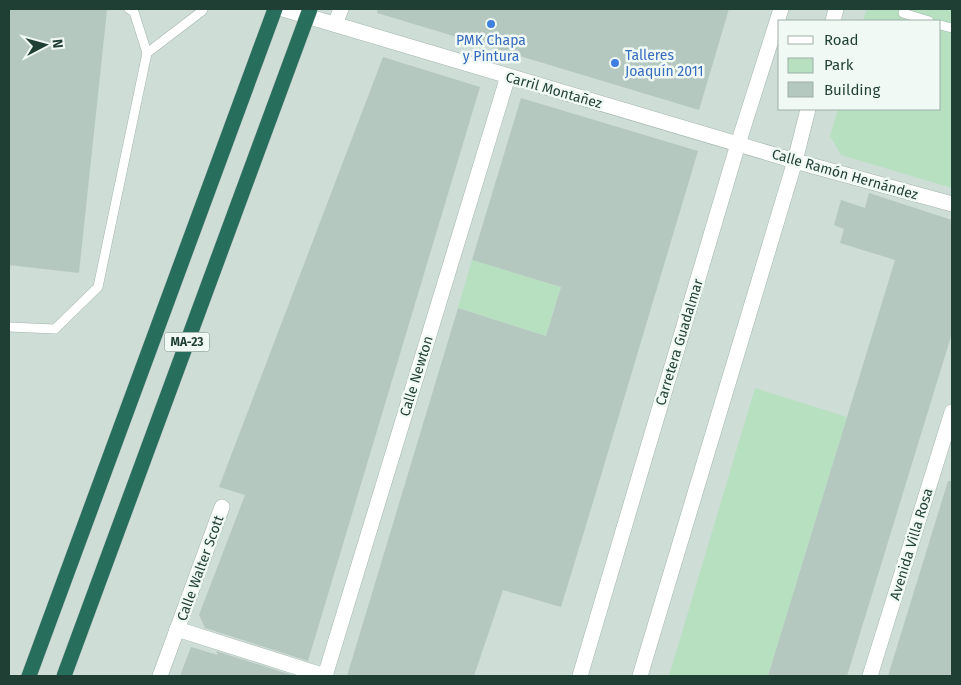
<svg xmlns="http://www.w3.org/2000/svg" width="961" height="685" font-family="'Fira Sans',sans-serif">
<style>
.built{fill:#ceddd6;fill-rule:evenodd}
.green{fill:#b7e0c1}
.building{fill:#b5c8c0}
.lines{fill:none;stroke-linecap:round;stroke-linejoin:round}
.service-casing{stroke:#a2b5ae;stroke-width:10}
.minor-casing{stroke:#a2b5ae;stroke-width:16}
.tertiary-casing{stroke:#a2b5ae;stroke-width:16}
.motorway-casing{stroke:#c0c9c6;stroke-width:16}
.service{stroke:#fff;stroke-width:9}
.minor{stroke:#fff;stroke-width:15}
.tertiary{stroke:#fff;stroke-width:15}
.motorway{stroke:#286e5d;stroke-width:15}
.motorway-bridge-casing{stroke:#c0c9c6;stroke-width:16;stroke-linecap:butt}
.motorway-bridge{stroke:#286e5d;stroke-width:15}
.shop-dot{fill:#3f7fe0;stroke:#f1f9f5;stroke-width:2}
.labels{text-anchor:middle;stroke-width:5;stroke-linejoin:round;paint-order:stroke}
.shield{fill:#f1f9f5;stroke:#5e776f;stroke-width:1}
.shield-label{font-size:12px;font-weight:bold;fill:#1f3f35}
.shop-label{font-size:14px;fill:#366cbe;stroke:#f1f9f5}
.street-label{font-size:14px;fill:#1f3f35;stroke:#f1f9f5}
</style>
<rect width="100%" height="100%" fill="#e0ede7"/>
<!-- built -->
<path class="built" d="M 9,9 L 952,9 L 952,676 L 9,676 ZM 780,21 L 940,21 L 940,109 L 780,109 Z"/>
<!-- green -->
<g class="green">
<path d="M 867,9 L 952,9 L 952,188 L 841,155 L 830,136 L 838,109 L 940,109 L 940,21 L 863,21 Z"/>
<path d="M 472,260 L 561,287 L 546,336 L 458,308 Z"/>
<path d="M 755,388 L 847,417 L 768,676 L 669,676 Z"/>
</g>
<!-- building -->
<g class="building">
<path d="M 9,9 L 92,9 L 107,10 L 79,273 L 9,265 Z"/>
<path d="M 378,9 L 729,9 L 699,110 L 377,13 Z"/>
<path d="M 383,57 L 480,87 L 308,661 L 205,628 L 199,615 L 245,495 L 219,487 Z"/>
<path d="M 521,98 L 698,151 L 591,509 L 561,607 L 503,590 L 474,676 L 347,676 L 458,308 L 546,336 L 561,287 L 472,260 Z"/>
<path d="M 869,193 L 952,220 L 952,333 L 847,676 L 768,676 L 895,260 L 840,243 L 844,229 L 834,225 L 841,200 L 865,208 Z"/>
<path d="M 948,481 L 952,481 L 952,676 L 888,676 Z"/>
<path d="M 191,647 L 218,655 L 216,651 L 295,676 L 180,676 Z"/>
</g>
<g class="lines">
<defs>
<g id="service">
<path d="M 903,13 L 929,21"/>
<path d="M 940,25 L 952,28"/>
<path d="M 147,53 L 202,11 L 203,9"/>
<path d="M 9,327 L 55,329 L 98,287 L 147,53 L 134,12 L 129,9"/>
</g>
<g id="minor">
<path d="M 283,9 L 795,161 L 952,204"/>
<path d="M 833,21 L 836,9"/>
<path d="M 335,24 L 341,9"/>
<path d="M 177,629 L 325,676"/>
<path d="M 160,676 L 222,507"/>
<path d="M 325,676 L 508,76"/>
<path d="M 640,676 L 795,161 L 808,109"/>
<path d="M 870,676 L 952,412"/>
</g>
<path id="tertiary" d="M 580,676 L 738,144 L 781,9"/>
<path id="motorway" d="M 29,676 L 275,9"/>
</defs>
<!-- service casing -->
<use href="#service" class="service-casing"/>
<!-- minor casing -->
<use href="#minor" class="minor-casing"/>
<!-- tertiary casing -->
<use href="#tertiary" class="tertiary-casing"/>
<!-- motorway casing -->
<use href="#motorway" class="motorway-casing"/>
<!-- service -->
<use href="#service" class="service"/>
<!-- minor -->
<use href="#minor" class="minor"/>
<!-- tertiary -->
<use href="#tertiary" class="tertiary"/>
<!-- motorway -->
<use href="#motorway" class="motorway"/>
<defs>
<path id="motorway-bridge" d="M 64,676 L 310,9"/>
</defs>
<!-- motorway-bridge casing -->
<use href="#motorway-bridge" class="motorway-bridge-casing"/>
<!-- motorway-bridge -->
<use href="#motorway-bridge" class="motorway-bridge"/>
</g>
<!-- markers -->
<g class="shop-dot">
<circle cx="491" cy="24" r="5"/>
<circle cx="615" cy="63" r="5"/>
</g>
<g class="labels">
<!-- shield labels -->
<rect class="shield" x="164.5" y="332.5" width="45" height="19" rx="4"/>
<g class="shield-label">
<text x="187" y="346">MA-23</text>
</g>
<!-- shop labels -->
<g class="shop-label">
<text x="491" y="45">PMK Chapa<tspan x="491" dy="16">y Pintura</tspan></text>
<text x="625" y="60" text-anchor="start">Talleres<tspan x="625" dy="16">Joaquín 2011</tspan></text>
</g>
<!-- street labels -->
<g class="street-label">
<text transform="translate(554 90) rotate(16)" y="5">Carril Montañez</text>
<text transform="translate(845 174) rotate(16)" y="5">Calle Ramón Hernández</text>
<text transform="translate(679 342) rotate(-73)" y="5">Carretera Guadalmar</text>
<text transform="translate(416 376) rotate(-73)" y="5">Calle Newton</text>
<text transform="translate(911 544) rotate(-73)" y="5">Avenida Villa Rosa</text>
<text transform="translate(200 568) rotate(-70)" y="5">Calle Walter Scott</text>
</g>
</g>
<!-- border -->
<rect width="961" height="685" fill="none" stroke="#1f3f35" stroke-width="20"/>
<!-- legend -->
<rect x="778" y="20" width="162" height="90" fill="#f1f9f5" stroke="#9dafa8"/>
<rect x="788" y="36" width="25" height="8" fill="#ffffff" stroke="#9dafa8"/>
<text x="824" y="45" font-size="15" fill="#1f3f35">Road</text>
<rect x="788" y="58" width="25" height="15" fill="#b7e0c1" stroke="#9dafa8"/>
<text x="824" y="70" font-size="15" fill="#1f3f35">Park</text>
<rect x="788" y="82" width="25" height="15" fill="#b5c8c0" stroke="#9dafa8"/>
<text x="824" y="95" font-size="15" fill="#1f3f35">Building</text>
<!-- north arrow -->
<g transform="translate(45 45) rotate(84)" stroke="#f1f9f5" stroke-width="4" paint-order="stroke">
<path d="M0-4L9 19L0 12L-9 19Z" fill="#1f3f35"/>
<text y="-8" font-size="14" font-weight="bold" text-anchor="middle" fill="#1f3f35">N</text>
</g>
</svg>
